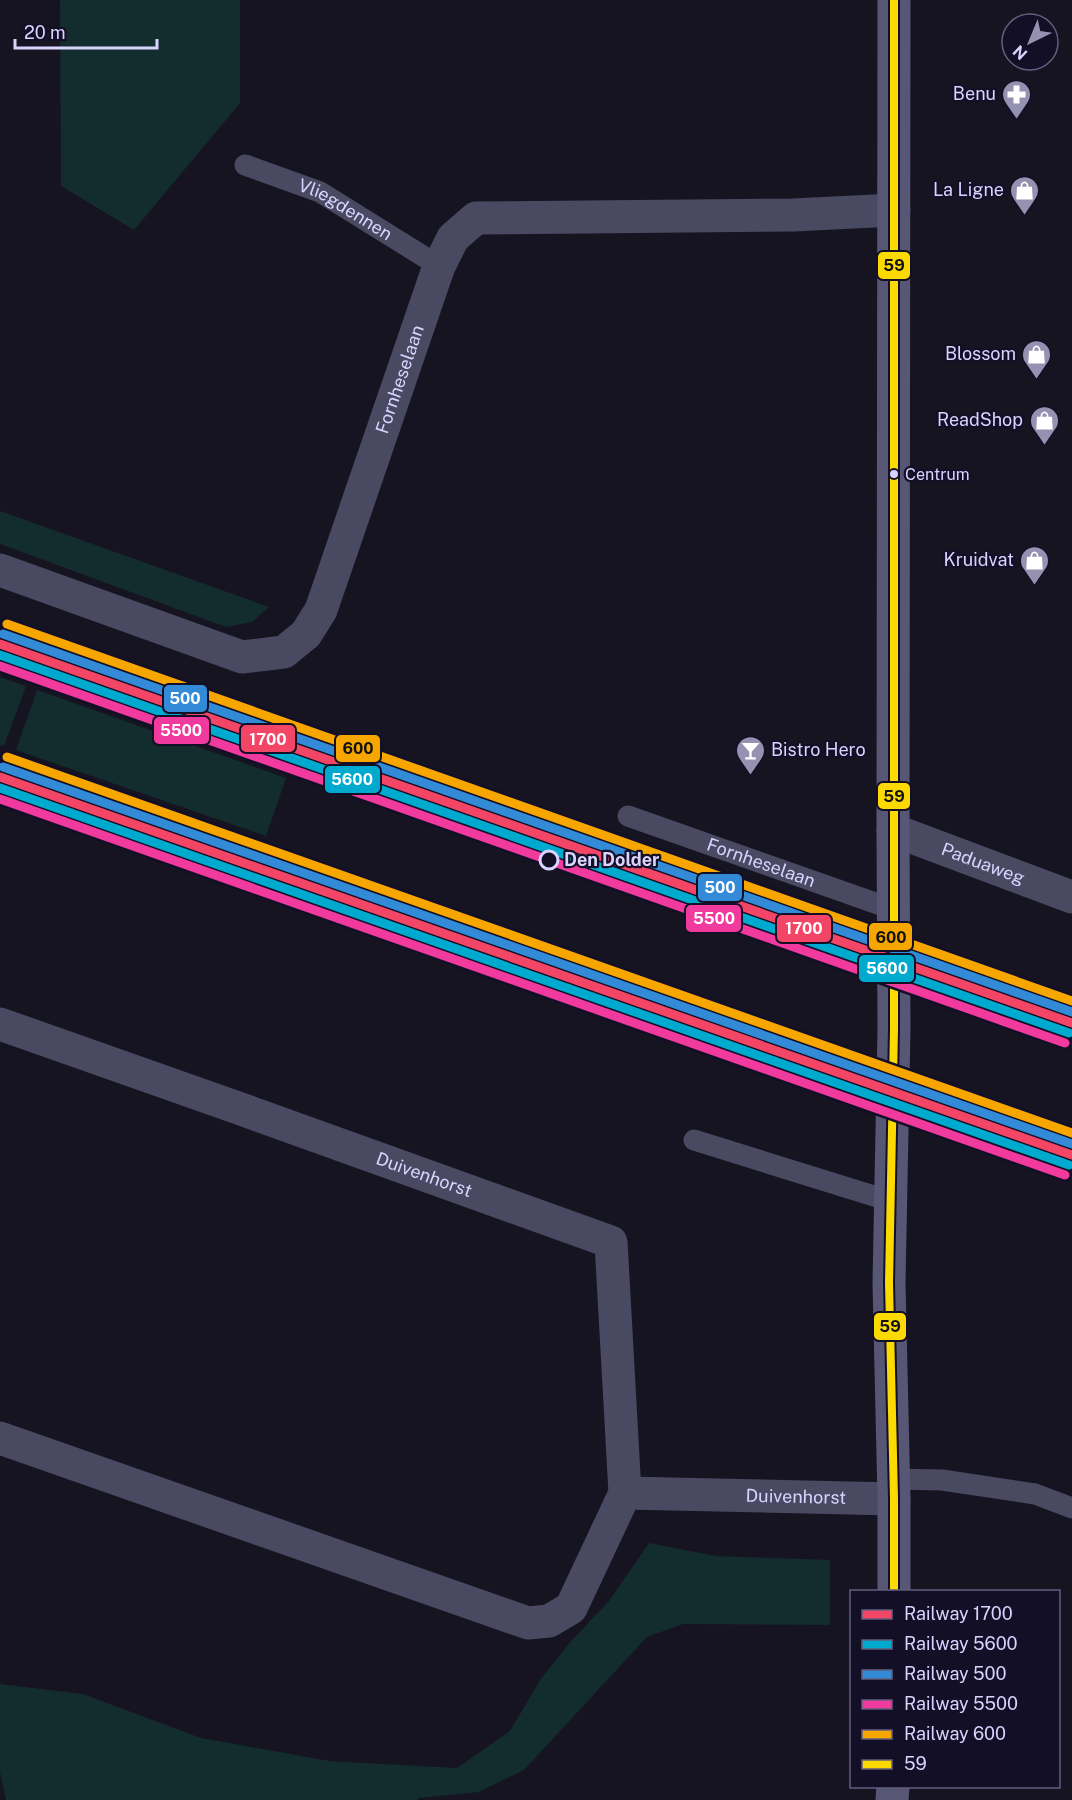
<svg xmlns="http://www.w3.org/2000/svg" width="1072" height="1800" font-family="'Public Sans',sans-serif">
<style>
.green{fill:#132c2d}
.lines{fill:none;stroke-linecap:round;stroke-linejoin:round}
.service{stroke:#4a4962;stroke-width:21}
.minor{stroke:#4a4962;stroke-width:33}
.secondary{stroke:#575674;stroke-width:33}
.bus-1-casing{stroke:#130f26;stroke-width:12}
.bus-1{stroke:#fcd900;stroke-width:8}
.rail-1-casing{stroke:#130f26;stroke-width:14}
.rail-2-casing{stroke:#130f26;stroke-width:14}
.rail-3-casing{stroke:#130f26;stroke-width:14}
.rail-4-casing{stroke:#130f26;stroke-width:14}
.rail-5-casing{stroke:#130f26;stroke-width:14}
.rail-1{stroke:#f34667;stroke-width:9}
.rail-2{stroke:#00a9ce;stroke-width:9}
.rail-3{stroke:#338bd7;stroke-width:9}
.rail-4{stroke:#f13a9d;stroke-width:9}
.rail-5{stroke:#f7a600;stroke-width:9}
.bus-dot{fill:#d9d4ff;stroke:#130f26;stroke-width:2}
.stop-dot{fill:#130f26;stroke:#d9d4ff;stroke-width:3}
.labels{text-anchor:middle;stroke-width:4.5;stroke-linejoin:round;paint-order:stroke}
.bus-label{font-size:16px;fill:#d9d4ff;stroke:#130f26;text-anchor:start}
.poi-label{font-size:18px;fill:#d9d4ff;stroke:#130f26;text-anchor:end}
.street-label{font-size:18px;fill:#d9d4ff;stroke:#130f26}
.stop-label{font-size:18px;font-weight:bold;fill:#d9d4ff;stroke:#130f26;text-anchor:start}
.line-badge{stroke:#130f26;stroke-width:2}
.badge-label{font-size:16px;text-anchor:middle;font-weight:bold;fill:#fff}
.pale-badge-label{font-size:16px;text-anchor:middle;font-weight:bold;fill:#111}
</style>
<rect width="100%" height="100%" fill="#161421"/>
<!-- green -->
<g class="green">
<path d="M 60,0 L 240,0 L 240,103 L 134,230 L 61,186 Z"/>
<path d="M 0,511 L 269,607 L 252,622 L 226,627 L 0,544 Z"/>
<path d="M 0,677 L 26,686 L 4,746 L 0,745 Z"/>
<path d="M 37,690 L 286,778 L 266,836 L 16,750 Z"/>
<path d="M 649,1543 L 716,1556 L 830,1560 L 830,1625 L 683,1624 L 647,1637 L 524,1770 L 479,1792 L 419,1798 L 417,1800 L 6,1800 L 0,1772 L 0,1684 L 83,1694 L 201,1738 L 330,1761 L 457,1768 L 510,1731 L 540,1680 L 571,1641 L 609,1601 Z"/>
</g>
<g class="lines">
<!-- service -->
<g class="service">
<path id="s1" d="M 245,165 L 320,192 L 439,266"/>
<path id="s2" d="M 628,816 L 895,910"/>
<path d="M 694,1140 L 890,1201"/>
<path d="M 892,1479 L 942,1480 L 1035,1494 L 1072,1508"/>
</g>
<!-- minor -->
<g class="minor">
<path id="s3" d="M 0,570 L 242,657 L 284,652 L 306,634 L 321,610 L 439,266 L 453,238 L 476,218 L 793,215 L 894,210"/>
<path id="s4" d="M 893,830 L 1072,897"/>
<path id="s5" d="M 0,1024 L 241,1109 L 611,1242 L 625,1493 L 571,1608 L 549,1621 L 528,1623 L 0,1438"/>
<path id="s6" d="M 625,1493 L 894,1499"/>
</g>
<!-- secondary -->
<g class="secondary">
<path d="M 894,1592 L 894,1499 L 889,1283 L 894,1029 L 893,830 L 894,0"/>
<path d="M 892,1800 L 893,1786"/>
</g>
<defs>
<path id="bus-1" d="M 894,0 L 894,1029 L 889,1283 L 894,1499 L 894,1592"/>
</defs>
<!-- bus-1 casing -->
<use href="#bus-1" class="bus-1-casing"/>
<!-- bus-1 -->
<use href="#bus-1" class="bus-1"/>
<defs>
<g id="rail-1">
<path d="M 0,644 L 1072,1023"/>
<path d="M 0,777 L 1072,1155"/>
</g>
<g id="rail-2">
<path d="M 0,655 L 1069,1033"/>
<path d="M 0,788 L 1069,1165"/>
</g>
<g id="rail-3">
<path d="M 3,634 L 1072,1012"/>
<path d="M 3,767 L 1072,1144"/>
</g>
<g id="rail-4">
<path d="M 0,666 L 1065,1043"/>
<path d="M 0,799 L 1065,1175"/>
</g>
<g id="rail-5">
<path d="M 7,624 L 1072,1001"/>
<path d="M 7,757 L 1072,1133"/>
</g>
</defs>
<!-- rail-1 casing -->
<use href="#rail-1" class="rail-1-casing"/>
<!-- rail-2 casing -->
<use href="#rail-2" class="rail-2-casing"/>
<!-- rail-3 casing -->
<use href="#rail-3" class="rail-3-casing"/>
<!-- rail-4 casing -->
<use href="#rail-4" class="rail-4-casing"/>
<!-- rail-5 casing -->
<use href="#rail-5" class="rail-5-casing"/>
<!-- rail-1 -->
<use href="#rail-1" class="rail-1"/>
<!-- rail-2 -->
<use href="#rail-2" class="rail-2"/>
<!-- rail-3 -->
<use href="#rail-3" class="rail-3"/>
<!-- rail-4 -->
<use href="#rail-4" class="rail-4"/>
<!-- rail-5 -->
<use href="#rail-5" class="rail-5"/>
</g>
<!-- icons -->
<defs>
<symbol id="pharmacy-pin" viewBox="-11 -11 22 30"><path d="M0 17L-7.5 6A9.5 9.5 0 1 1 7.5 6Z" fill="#9591b1" stroke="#130f26"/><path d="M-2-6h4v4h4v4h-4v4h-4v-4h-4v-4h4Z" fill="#fff"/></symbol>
<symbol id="shop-pin" viewBox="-11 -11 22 30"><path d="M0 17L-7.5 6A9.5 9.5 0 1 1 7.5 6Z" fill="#9591b1" stroke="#130f26"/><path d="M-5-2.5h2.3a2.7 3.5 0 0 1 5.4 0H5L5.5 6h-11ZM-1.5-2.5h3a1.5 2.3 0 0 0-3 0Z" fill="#fff"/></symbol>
<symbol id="bar-pin" viewBox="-11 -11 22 30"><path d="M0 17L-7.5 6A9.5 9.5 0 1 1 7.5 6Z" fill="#9591b1" stroke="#130f26"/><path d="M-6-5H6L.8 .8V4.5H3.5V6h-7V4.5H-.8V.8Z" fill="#fff"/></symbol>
</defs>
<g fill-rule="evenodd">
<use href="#pharmacy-pin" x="1000" y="78" width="33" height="45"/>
<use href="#shop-pin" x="1008" y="174" width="33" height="45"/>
<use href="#shop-pin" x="1020" y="338" width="33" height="45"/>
<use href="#shop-pin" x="1028" y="404" width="33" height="45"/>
<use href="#shop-pin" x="1018" y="544" width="33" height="45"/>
<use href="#bar-pin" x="734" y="734" width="33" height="45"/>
</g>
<!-- markers -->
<circle class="bus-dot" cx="894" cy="474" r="5"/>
<circle class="stop-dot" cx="549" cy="860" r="9"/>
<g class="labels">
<!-- bus labels -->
<g class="bus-label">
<text x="905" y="480">Centrum</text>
</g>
<!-- poi labels -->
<g class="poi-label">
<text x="996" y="100">Benu</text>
<text x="1004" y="196">La Ligne</text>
<text x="1016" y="360">Blossom</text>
<text x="1023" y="426">ReadShop</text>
<text x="1014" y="566">Kruidvat</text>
<text x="771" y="756" text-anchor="start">Bistro Hero</text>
</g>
<!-- street labels -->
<g class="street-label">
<text dy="6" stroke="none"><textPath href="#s1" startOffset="110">Vliegdennen</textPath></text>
<text dy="6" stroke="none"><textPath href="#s3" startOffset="600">Fornheselaan</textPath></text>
<text dy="6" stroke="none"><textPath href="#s2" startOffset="141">Fornheselaan</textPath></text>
<text dy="6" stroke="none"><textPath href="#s4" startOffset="96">Paduaweg</textPath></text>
<text dy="6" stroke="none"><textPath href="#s5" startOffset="450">Duivenhorst</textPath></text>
<text dy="6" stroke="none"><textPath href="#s6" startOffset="171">Duivenhorst</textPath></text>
</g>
<!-- stop labels -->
<g class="stop-label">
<text x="564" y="866">Den Dolder</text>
</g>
</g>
<g class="line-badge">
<rect x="877" y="251" width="34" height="29" rx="6" fill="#fcd900"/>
<rect x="163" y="684" width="45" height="29" rx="6" fill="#338bd7"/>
<rect x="153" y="716" width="57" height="29" rx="6" fill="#f13a9d"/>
<rect x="240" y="724" width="56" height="29" rx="6" fill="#f34667"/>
<rect x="335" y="734" width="46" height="29" rx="6" fill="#f7a600"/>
<rect x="324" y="765" width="57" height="29" rx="6" fill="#00a9ce"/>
<rect x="877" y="782" width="34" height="28" rx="6" fill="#fcd900"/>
<rect x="697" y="873" width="46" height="29" rx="6" fill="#338bd7"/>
<rect x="685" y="904" width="57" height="29" rx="6" fill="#f13a9d"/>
<rect x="776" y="914" width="56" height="29" rx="6" fill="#f34667"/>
<rect x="868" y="922" width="45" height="29" rx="6" fill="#f7a600"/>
<rect x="858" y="954" width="57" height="29" rx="6" fill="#00a9ce"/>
<rect x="873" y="1312" width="34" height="29" rx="6" fill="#fcd900"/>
</g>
<g class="badge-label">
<text x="185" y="704">500</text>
<text x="181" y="736">5500</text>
<text x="268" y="745">1700</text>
<text x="352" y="785">5600</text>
<text x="720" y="893">500</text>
<text x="714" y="924">5500</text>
<text x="804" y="934">1700</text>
<text x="887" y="974">5600</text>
</g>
<g class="pale-badge-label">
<text x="894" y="271">59</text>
<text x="358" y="754">600</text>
<text x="894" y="802">59</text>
<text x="891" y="943">600</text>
<text x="890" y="1332">59</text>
</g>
<!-- legend -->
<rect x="850" y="1590" width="210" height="198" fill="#130f26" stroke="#625e7d" stroke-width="1.5"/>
<rect x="862" y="1610" width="30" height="9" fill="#f34667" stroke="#625e7d" stroke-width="1.5"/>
<text x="904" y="1620" font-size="18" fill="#d9d4ff">Railway 1700</text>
<rect x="862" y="1640" width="30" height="9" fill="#00a9ce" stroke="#625e7d" stroke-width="1.5"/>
<text x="904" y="1650" font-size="18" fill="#d9d4ff">Railway 5600</text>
<rect x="862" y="1670" width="30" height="9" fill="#338bd7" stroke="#625e7d" stroke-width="1.5"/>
<text x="904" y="1680" font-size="18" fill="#d9d4ff">Railway 500</text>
<rect x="862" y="1700" width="30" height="9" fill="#f13a9d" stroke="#625e7d" stroke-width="1.5"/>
<text x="904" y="1710" font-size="18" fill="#d9d4ff">Railway 5500</text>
<rect x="862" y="1730" width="30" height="9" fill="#f7a600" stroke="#625e7d" stroke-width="1.5"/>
<text x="904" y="1740" font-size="18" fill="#d9d4ff">Railway 600</text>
<rect x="862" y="1760" width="30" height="9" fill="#fcd900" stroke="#625e7d" stroke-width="1.5"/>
<text x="904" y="1770" font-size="18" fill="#d9d4ff">59</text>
<!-- north arrow -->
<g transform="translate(1030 42) rotate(223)"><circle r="28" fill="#130f26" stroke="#625e7d" stroke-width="1.5"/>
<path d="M0-4.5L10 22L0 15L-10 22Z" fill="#9591b1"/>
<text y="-9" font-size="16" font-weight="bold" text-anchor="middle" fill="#d9d4ff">N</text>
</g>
<!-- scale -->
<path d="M15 39v9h142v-9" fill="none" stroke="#d9d4ff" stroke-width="3"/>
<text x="24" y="39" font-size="18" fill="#d9d4ff" stroke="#130f26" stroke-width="4.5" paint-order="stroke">20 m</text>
</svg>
